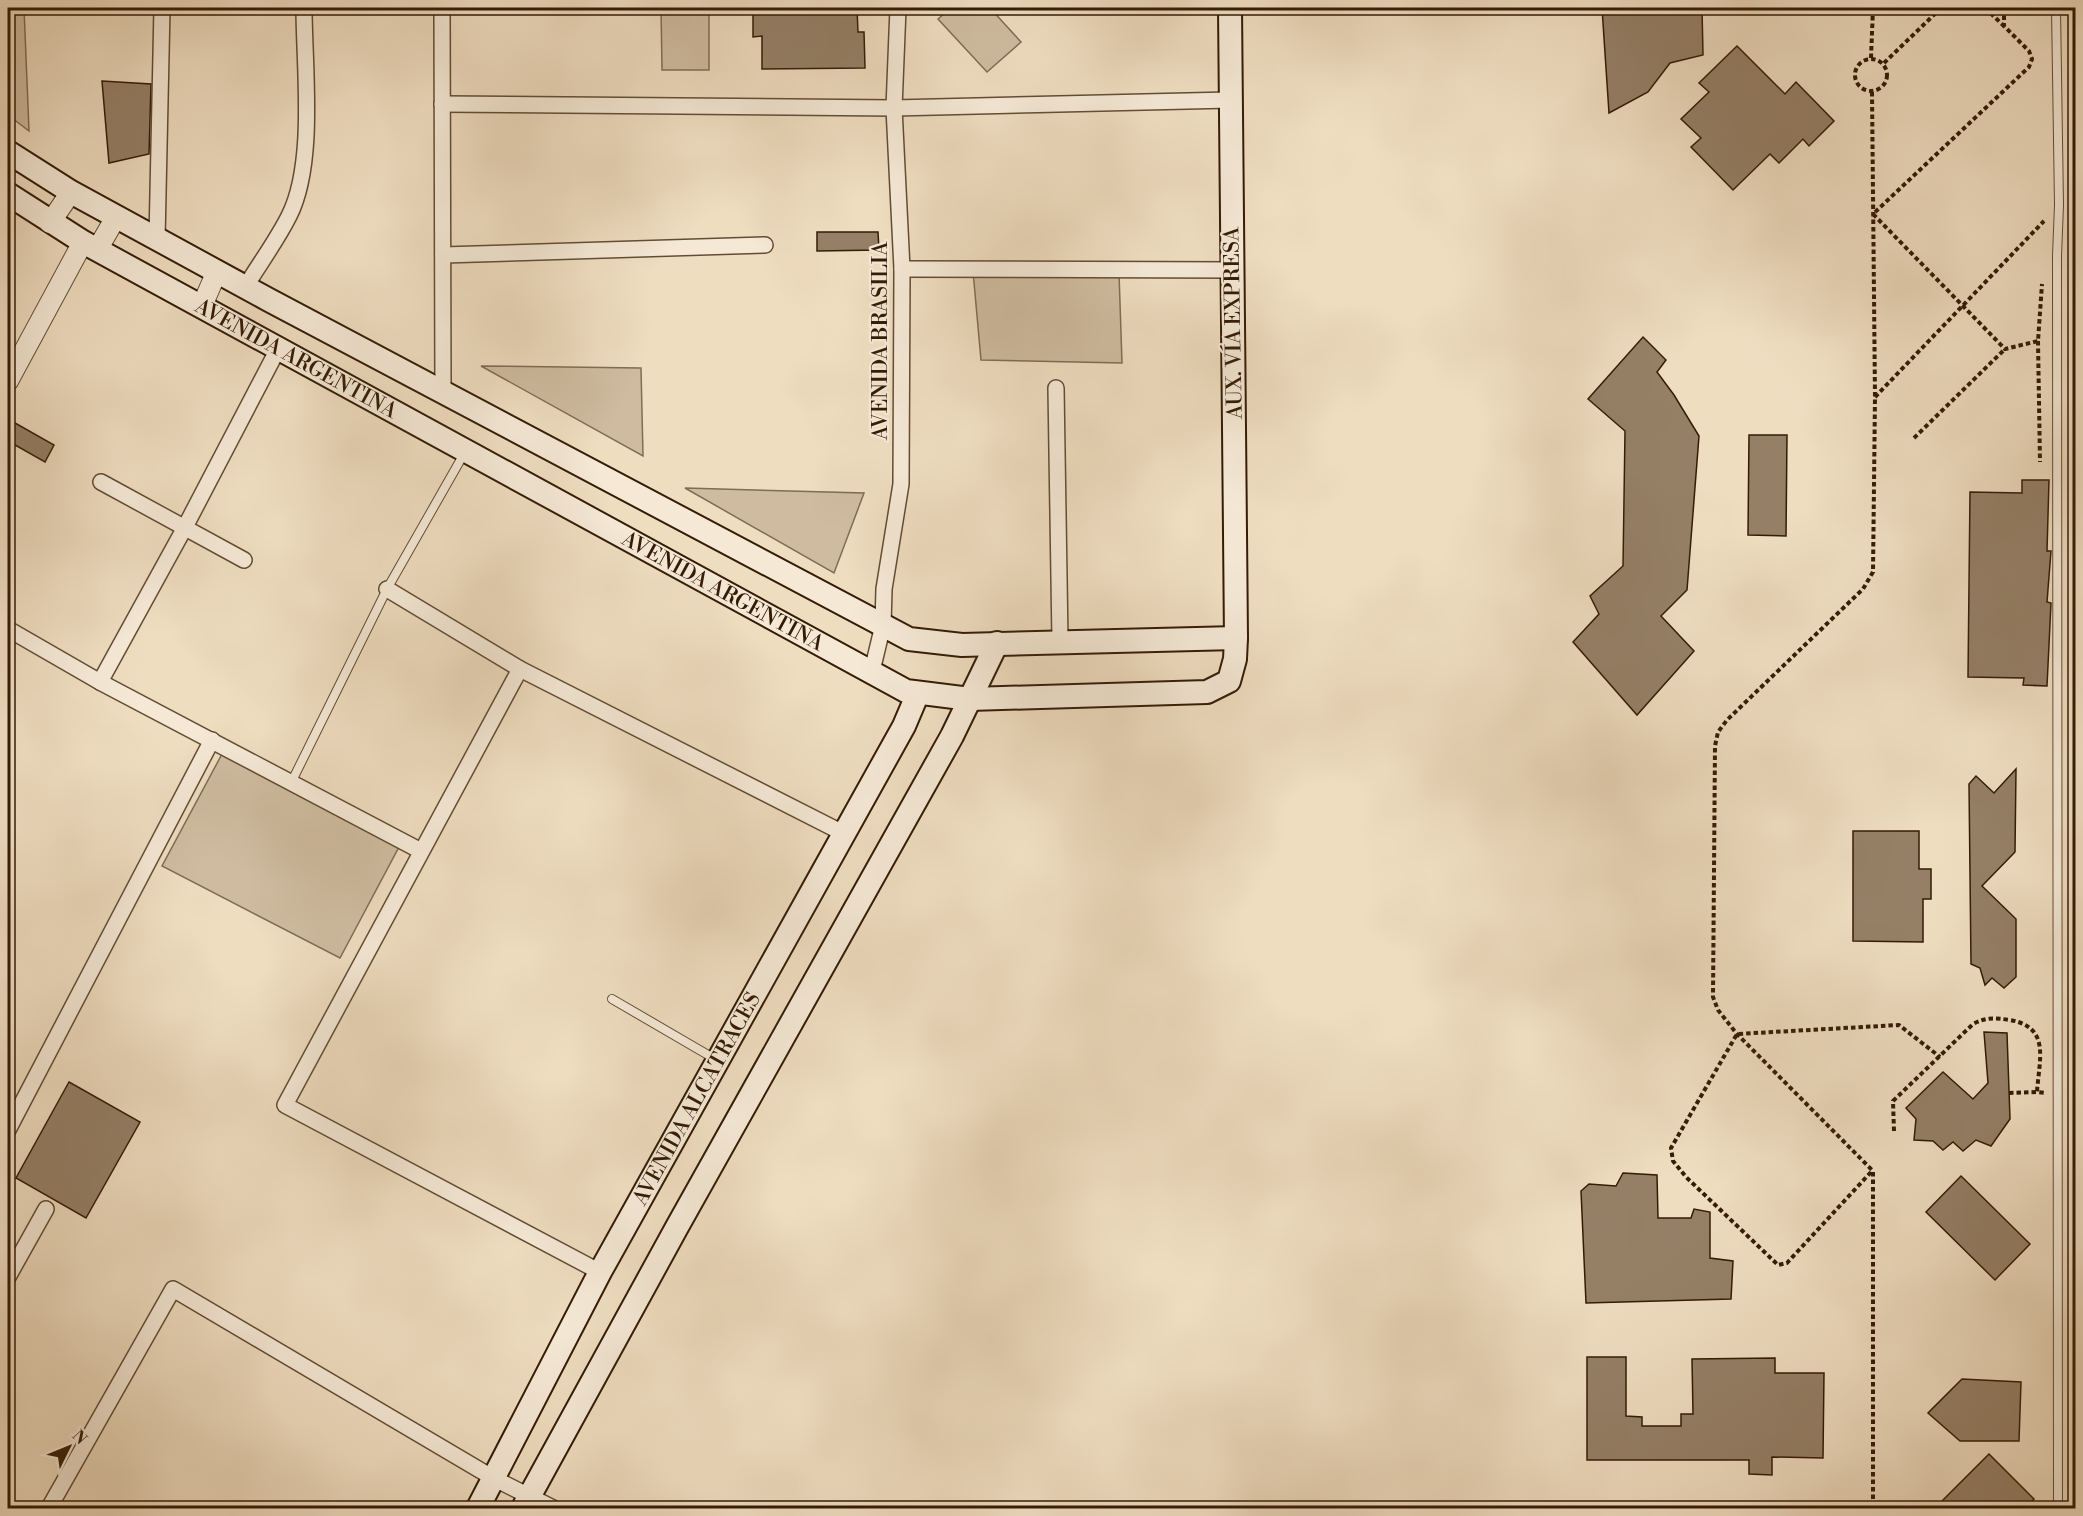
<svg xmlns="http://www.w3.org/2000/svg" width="2083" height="1516" font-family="'Libre Bodoni',serif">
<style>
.green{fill:#cfbca0;stroke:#826c53;stroke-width:1.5}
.building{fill:#958067;stroke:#341b06;stroke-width:1.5}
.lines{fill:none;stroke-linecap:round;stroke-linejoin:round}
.service-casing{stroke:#634c34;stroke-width:10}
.minor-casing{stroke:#634c34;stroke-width:18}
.tertiary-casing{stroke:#634c34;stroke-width:22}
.secondary-casing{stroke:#341b06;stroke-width:26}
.path{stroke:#341b06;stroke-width:4;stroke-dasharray:4.5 3;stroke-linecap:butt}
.service{stroke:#f5e9d6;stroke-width:8}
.minor{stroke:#f5e9d6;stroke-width:15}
.tertiary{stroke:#f5e9d6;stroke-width:20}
.secondary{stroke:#f5e9d6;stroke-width:22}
.labels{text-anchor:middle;stroke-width:4.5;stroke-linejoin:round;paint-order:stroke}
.street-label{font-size:21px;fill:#341b06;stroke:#f5e9d6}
</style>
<rect width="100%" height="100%" fill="#efddc0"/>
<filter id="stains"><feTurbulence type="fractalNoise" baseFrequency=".00333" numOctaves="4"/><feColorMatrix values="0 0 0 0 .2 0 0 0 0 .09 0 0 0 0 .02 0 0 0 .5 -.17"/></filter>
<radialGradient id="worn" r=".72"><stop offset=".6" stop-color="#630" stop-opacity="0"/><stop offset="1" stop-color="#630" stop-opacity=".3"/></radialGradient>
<!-- green -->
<g class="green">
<path d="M 8,8 L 24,8 L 29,131 L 8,115 Z"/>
<path d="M 661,8 L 709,8 L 709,70 L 662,70 Z"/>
<path d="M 951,8 L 990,8 L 1021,42 L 987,72 L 938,19 Z"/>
<path d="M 973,271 L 1119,273 L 1122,363 L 981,360 Z"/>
<path d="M 481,366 L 641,368 L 643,456 Z"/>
<path d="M 685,488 L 864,493 L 834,573 Z"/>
<path d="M 222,754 L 400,845 L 340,958 L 162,866 Z"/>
</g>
<!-- building -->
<g class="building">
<path d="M 753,8 L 857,8 L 858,32 L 864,32 L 865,68 L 762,69 L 762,36 L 753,37 Z"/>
<path d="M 1602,8 L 1702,8 L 1703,55 L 1670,63 L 1648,92 L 1609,113 Z"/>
<path d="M 1737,46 L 1785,94 L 1796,82 L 1834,121 L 1809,146 L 1803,139 L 1779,163 L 1770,154 L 1733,190 L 1691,147 L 1701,138 L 1681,119 L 1709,92 L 1699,83 Z"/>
<path d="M 102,81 L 151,84 L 149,154 L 109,163 Z"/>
<path d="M 817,232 L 878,232 L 879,250 L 817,251 Z"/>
<path d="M 1643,337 L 1666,360 L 1657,372 L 1674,395 L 1699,436 L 1687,590 L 1661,616 L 1694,651 L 1637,715 L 1573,642 L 1599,614 L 1590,596 L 1623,566 L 1625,431 L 1588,399 Z"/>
<path d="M 8,419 L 54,445 L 45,462 L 8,441 Z"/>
<path d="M 1749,435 L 1787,435 L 1786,536 L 1748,535 Z"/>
<path d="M 2022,480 L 2049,480 L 2047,551 L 2051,551 L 2047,602 L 2051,603 L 2047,686 L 2023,685 L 2024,678 L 1968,677 L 1970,492 L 2022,493 Z"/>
<path d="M 2016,769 L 2015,852 L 1982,886 L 2016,919 L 2016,977 L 2004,988 L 1992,978 L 1985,985 L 1980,968 L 1971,964 L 1969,784 L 1976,776 L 1994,793 Z"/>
<path d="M 1853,831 L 1919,831 L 1919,869 L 1931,869 L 1931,899 L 1923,899 L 1923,942 L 1853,941 Z"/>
<path d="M 1984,1032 L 2007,1033 L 2010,1119 L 1991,1146 L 1976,1140 L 1963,1151 L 1953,1142 L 1943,1150 L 1933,1141 L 1914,1140 L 1916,1119 L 1906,1108 L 1943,1072 L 1973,1099 L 1988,1083 Z"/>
<path d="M 69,1082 L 140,1122 L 86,1218 L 16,1178 Z"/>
<path d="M 1623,1173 L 1657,1175 L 1658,1218 L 1691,1218 L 1694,1209 L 1710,1212 L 1710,1258 L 1733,1261 L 1731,1299 L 1586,1303 L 1581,1191 L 1589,1184 L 1616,1186 Z"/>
<path d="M 1961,1176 L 2030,1244 L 1995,1280 L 1926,1212 Z"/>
<path d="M 1587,1357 L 1626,1357 L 1626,1416 L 1642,1417 L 1642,1426 L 1681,1426 L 1681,1414 L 1693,1414 L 1692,1359 L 1775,1358 L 1775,1373 L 1824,1373 L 1823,1458 L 1772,1457 L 1772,1475 L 1749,1474 L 1749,1460 L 1587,1460 Z"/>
<path d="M 1962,1379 L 2021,1382 L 2019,1441 L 1960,1441 L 1928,1413 Z"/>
<path d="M 1989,1454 L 2034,1499 L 2025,1509 L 1934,1509 Z"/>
</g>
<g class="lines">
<defs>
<g id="service">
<path d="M 2056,8 L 2059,205 L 2057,256 L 2058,1508"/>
<path d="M 291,783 L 387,589 L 465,452"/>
<path d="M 612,999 L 715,1059"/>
</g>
<g id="minor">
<path d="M 442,8 L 443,392"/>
<path d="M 442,104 L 894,108 L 1230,100"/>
<path d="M 157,239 L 162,8"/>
<path d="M 443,255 L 765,245"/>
<path d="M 902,269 L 1232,270"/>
<path d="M 246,286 C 260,263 277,240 289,216 C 316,163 304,67 304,8"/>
<path d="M 1056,388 L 1060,641"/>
<path d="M 101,482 L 244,560"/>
<path d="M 387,589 L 520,669 L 843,833"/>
<path d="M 8,629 L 100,682 L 421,851"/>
<path d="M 520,669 L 285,1105 L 600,1272"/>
<path d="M 872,671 L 883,625 L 884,589 L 901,484 L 902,269 L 894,108 L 898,8"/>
<path d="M 100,682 L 184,529 L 279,347"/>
<path d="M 8,1130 L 212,740"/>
<path d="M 8,1277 L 46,1209"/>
<path d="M 49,1508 L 173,1289 L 495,1479 L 553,1508"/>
</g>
<g id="tertiary">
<path d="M 50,223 L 71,192"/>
<path d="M 97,250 L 116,217"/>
<path d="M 202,306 L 217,271"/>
<path d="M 8,381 L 83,242"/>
</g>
<g id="secondary">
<path d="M 8,152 L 71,192 L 269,300 L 909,639 L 962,645 L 1236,638"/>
<path id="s1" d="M 8,194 L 83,242 L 906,691 L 970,699 L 1207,692 L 1229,681 L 1235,659 L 1236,638 L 1230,8"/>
<path id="s2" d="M 478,1508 L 600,1272 L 904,726 L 918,693"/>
<path d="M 523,1508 L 677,1227 L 952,736 L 997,643"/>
</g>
</defs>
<!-- service casing -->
<use href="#service" class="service-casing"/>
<!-- minor casing -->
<use href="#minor" class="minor-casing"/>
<!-- tertiary casing -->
<use href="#tertiary" class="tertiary-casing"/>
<!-- secondary casing -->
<use href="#secondary" class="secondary-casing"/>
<!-- path -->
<g class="path">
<path d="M 1985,8 L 2004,26"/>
<path d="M 2004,8 L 2004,26 L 2029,51 L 2032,59 L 2029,67 L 1873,214 L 2005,349 L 2038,341 L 2042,284"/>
<path d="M 1871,58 L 1873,8"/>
<circle cx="1871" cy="75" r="16"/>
<path d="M 1884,63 L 1941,8"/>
<path d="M 1872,92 L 1875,397 L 1873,572 L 1863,589 L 1727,720 L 1718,732 L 1715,746 L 1713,997 L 1718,1010 L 1737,1034 L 1873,1171 L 1873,1508"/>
<path d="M 2038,341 L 2040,462"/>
<path d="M 1875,397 L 2044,221"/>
<path d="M 1914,438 L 2005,349"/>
<path d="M 2009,1093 L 2037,1092"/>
<path d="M 1894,1131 L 1893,1101 L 1973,1024 C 1986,1017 1996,1018 2010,1020 C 2051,1027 2039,1060 2037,1092 L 2046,1093"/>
<path d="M 1871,1172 L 1787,1263 L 1778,1265 L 1686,1177 L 1673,1161 L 1671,1148 L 1737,1034 L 1899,1025 L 1940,1057"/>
</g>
<!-- service -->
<use href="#service" class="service"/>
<!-- minor -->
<use href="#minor" class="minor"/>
<!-- tertiary -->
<use href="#tertiary" class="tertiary"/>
<!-- secondary -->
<use href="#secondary" class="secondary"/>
</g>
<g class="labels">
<!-- street labels -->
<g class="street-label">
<text transform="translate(1233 323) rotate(-91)" y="7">AUX. VÍA EXPRESA</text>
<text transform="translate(880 341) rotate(-90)" y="7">AVENIDA BRASILIA</text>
<text dy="7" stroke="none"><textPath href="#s1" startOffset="332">AVENIDA ARGENTINA</textPath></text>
<text dy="7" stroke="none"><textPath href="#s1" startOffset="818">AVENIDA ARGENTINA</textPath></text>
<text dy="7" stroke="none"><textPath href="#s2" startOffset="464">AVENIDA ALCATRACES</textPath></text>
</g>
</g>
<!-- margin -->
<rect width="2083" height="1516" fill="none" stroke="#efddc0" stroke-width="30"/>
<rect x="9" y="9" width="2065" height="1498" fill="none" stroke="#341b06" stroke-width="3"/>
<rect x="15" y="15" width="2053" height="1486" fill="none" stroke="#341b06" stroke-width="1.5"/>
<!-- north arrow -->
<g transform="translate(69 1447) rotate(47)" stroke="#f5e9d6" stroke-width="4.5" paint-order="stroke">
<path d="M0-4.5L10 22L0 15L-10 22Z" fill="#341b06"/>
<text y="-9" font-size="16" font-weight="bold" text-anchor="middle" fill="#341b06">N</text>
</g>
<rect width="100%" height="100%" filter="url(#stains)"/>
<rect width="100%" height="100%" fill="url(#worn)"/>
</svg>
